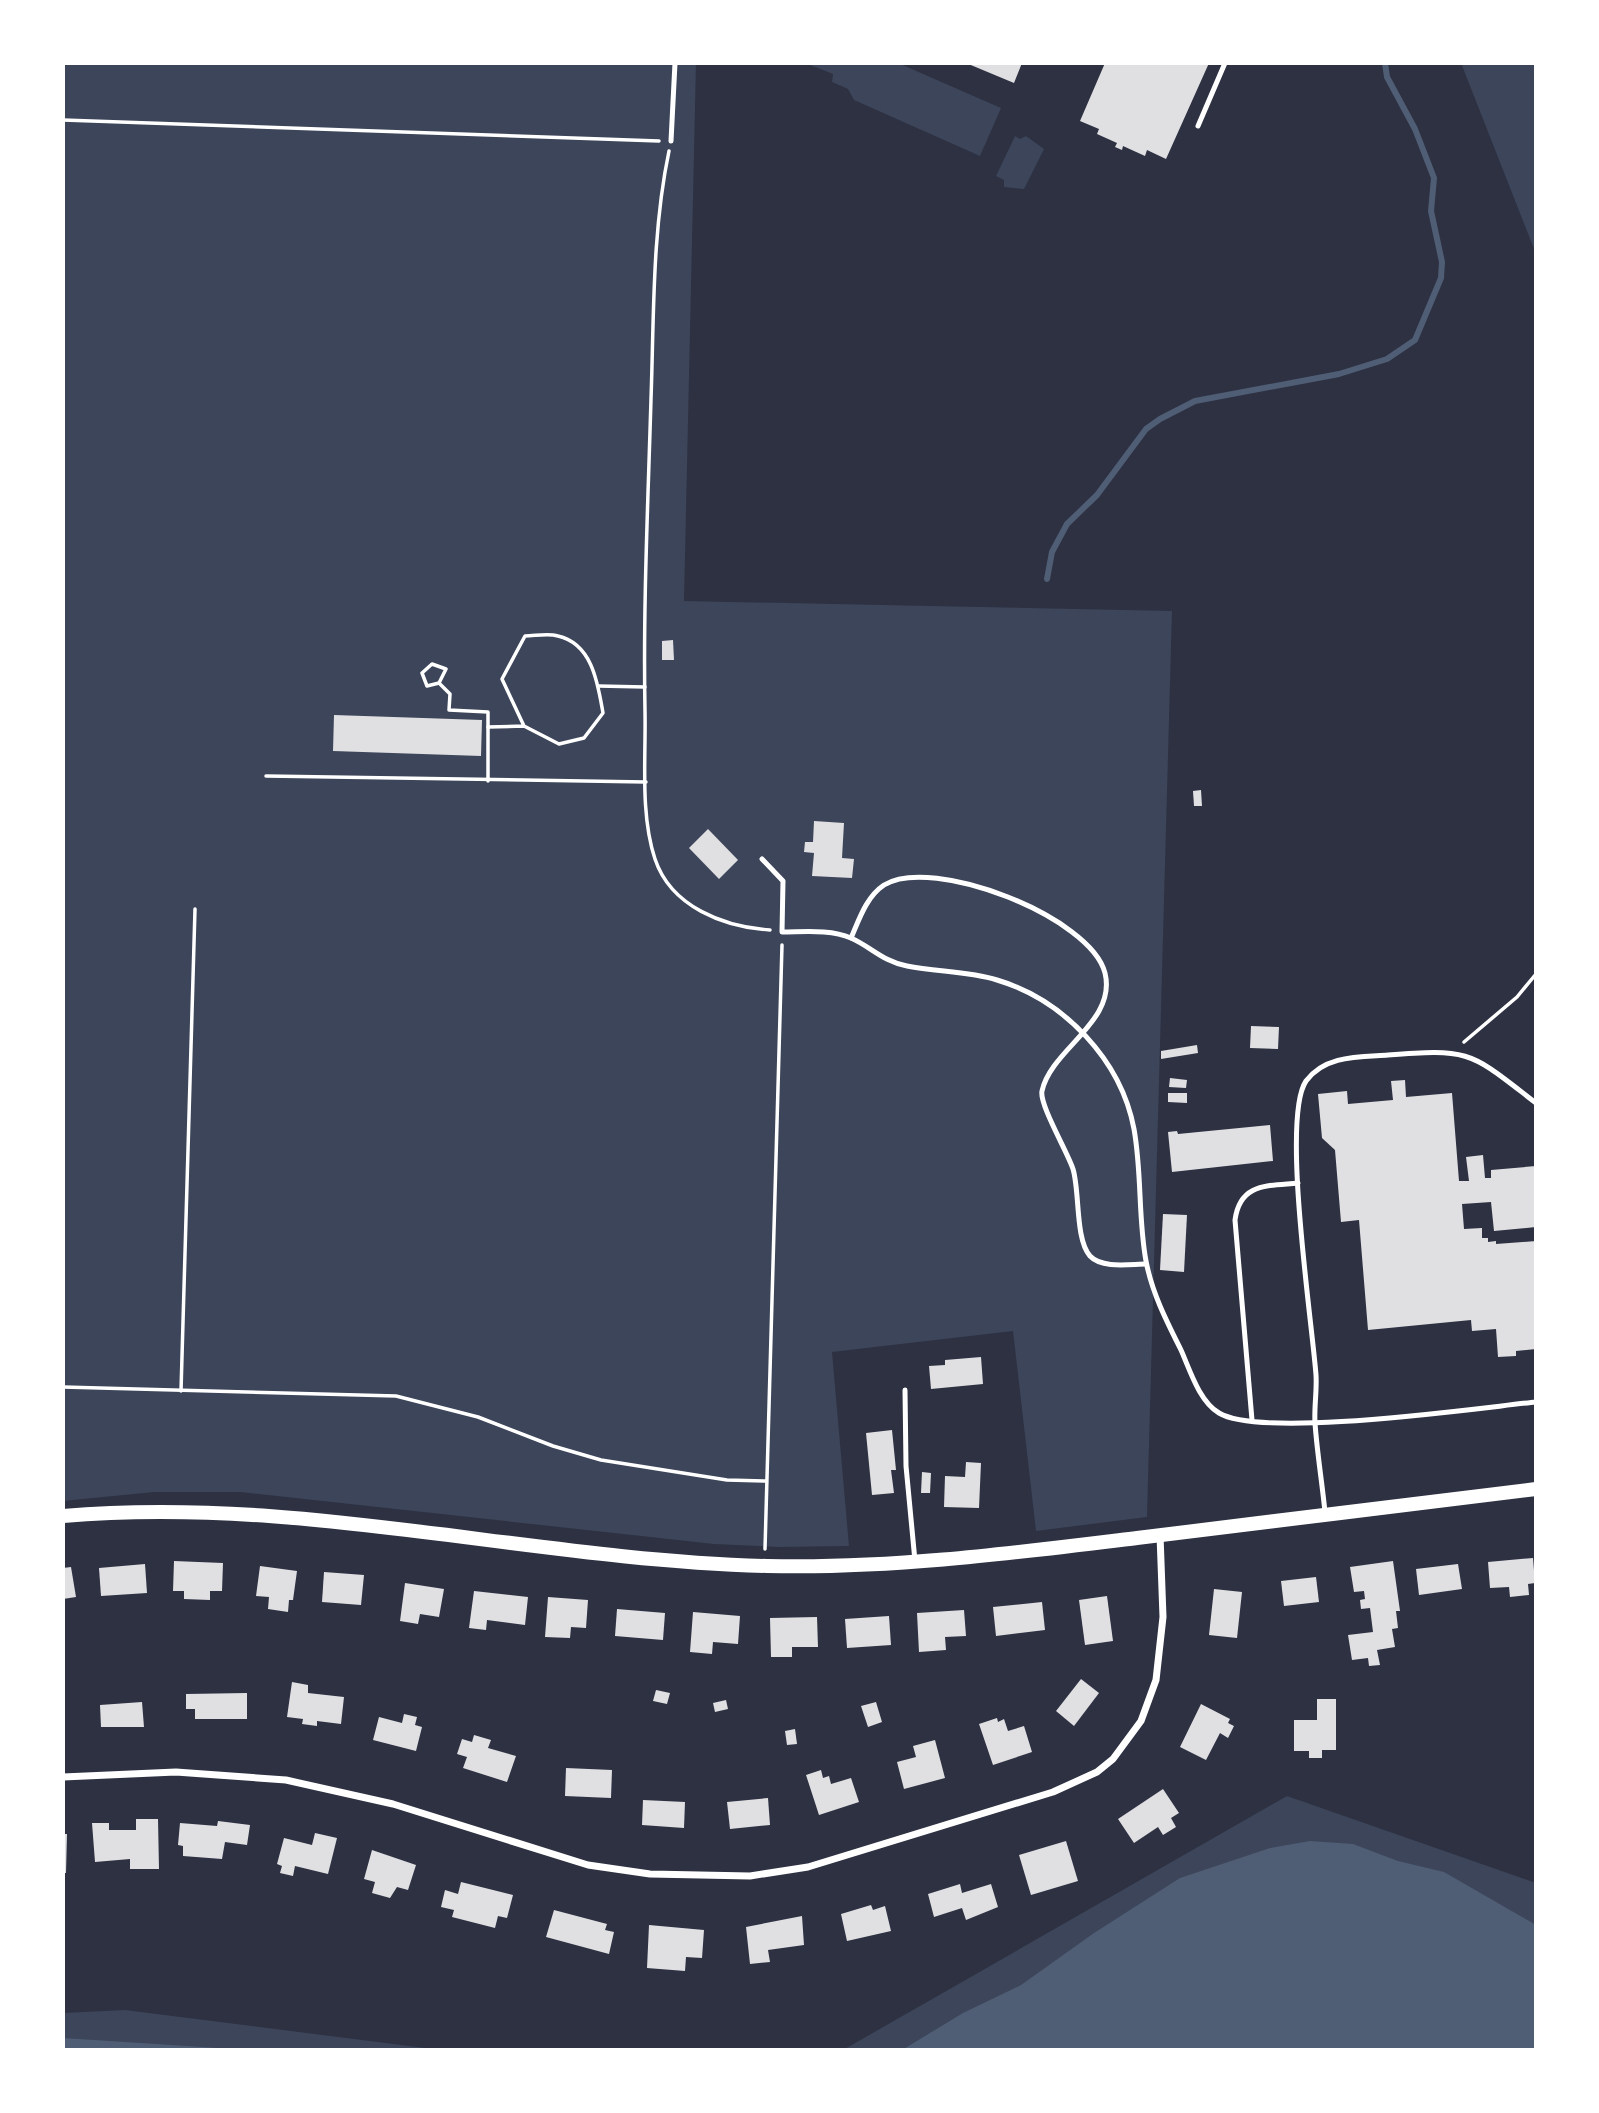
<svg xmlns="http://www.w3.org/2000/svg" width="1599" height="2113" font-family="'Nunito Sans',sans-serif">
<style>
.green{fill:#3c4559}
.water{fill:#4f5d75}
.lines{fill:none;stroke-linecap:round;stroke-linejoin:round}
.stream{stroke:#4f5d75;stroke-width:6}
.building{fill:#e0e0e3}
.path{stroke:#fff;stroke-width:3.5}
.service{stroke:#fff;stroke-width:5}
.minor{stroke:#fff;stroke-width:7}
.secondary{stroke:#fff;stroke-width:14}
</style>
<rect width="100%" height="100%" fill="#2d3142"/>
<!-- green -->
<g class="green">
<path d="M 63,63 L 696,63 L 684,601 L 1172,611 L 1147,1517 L 1036,1531 L 1013,1331 L 832,1352 L 849,1546 L 779,1547 L 714,1544 L 240,1492 L 154,1492 L 63,1501 Z"/>
<path d="M 805,63 L 898,63 L 1001,108 L 980,156 L 854,100 L 848,89 L 832,82 L 833,74 Z"/>
<path d="M 1461,63 L 1536,63 L 1536,254 Z"/>
<path d="M 1015,136 L 1020,139 L 1026,136 L 1044,149 L 1024,189 L 1004,187 L 1004,180 L 996,176 Z"/>
<path d="M 1287,1796 L 1536,1883 L 1536,2050 L 843,2050 Z"/>
<path d="M 125,2010 L 441,2050 L 63,2050 L 63,2013 Z"/>
</g>
<!-- water -->
<g class="water">
<path d="M 1310,1841 L 1353,1844 L 1398,1861 L 1444,1872 L 1536,1925 L 1536,2050 L 902,2050 L 963,2013 L 1021,1985 L 1094,1933 L 1180,1878 L 1270,1848 Z"/>
<path d="M 63,2038 L 249,2050 L 63,2050 Z"/>
</g>
<g class="lines">
<!-- stream -->
<path class="stream" d="M 1047,579 L 1052,552 L 1067,524 L 1097,495 L 1146,429 L 1160,419 L 1195,401 L 1339,374 L 1387,359 L 1415,340 L 1441,278 L 1442,262 L 1431,211 L 1434,178 L 1415,129 L 1387,77 L 1385,63"/>
</g>
<!-- building -->
<g class="building">
<path d="M 966,63 L 1022,63 L 1014,83 Z"/>
<path d="M 1105,63 L 1209,63 L 1166,159 L 1147,150 L 1145,156 L 1123,146 L 1122,150 L 1115,147 L 1117,143 L 1097,134 L 1099,129 L 1080,121 Z"/>
<path d="M 673,640 L 674,660 L 662,660 L 662,641 Z"/>
<path d="M 334,715 L 482,720 L 481,756 L 333,751 Z"/>
<path d="M 1201,790 L 1202,806 L 1194,806 L 1193,791 Z"/>
<path d="M 814,821 L 844,823 L 842,858 L 854,859 L 852,878 L 812,876 L 814,853 L 804,852 L 805,842 L 813,842 Z"/>
<path d="M 708,829 L 738,860 L 719,879 L 689,848 Z"/>
<path d="M 1251,1026 L 1279,1027 L 1278,1049 L 1250,1048 Z"/>
<path d="M 1197,1045 L 1198,1053 L 1161,1059 L 1161,1051 Z"/>
<path d="M 1170,1078 L 1187,1080 L 1186,1088 L 1169,1087 Z"/>
<path d="M 1405,1080 L 1406,1097 L 1452,1093 L 1459,1181 L 1469,1181 L 1466,1157 L 1483,1155 L 1485,1178 L 1491,1178 L 1491,1170 L 1536,1166 L 1536,1227 L 1494,1231 L 1491,1202 L 1462,1204 L 1464,1229 L 1482,1228 L 1482,1238 L 1488,1238 L 1488,1242 L 1496,1241 L 1496,1244 L 1536,1241 L 1536,1349 L 1516,1351 L 1516,1356 L 1498,1357 L 1496,1329 L 1472,1331 L 1471,1320 L 1368,1330 L 1359,1220 L 1341,1222 L 1335,1150 L 1322,1138 L 1318,1094 L 1347,1091 L 1348,1104 L 1393,1100 L 1391,1081 Z"/>
<path d="M 1168,1093 L 1187,1093 L 1187,1103 L 1168,1102 Z"/>
<path d="M 1270,1125 L 1273,1161 L 1172,1172 L 1168,1132 L 1177,1131 L 1178,1134 Z"/>
<path d="M 1163,1214 L 1187,1215 L 1184,1272 L 1160,1270 Z"/>
<path d="M 981,1357 L 983,1384 L 931,1389 L 929,1366 L 945,1365 L 945,1360 Z"/>
<path d="M 892,1430 L 896,1470 L 891,1470 L 894,1493 L 872,1495 L 866,1433 Z"/>
<path d="M 966,1462 L 981,1463 L 979,1508 L 944,1507 L 945,1476 L 965,1477 Z"/>
<path d="M 922,1472 L 931,1473 L 930,1493 L 921,1493 Z"/>
<path d="M 1533,1558 L 1535,1583 L 1528,1584 L 1529,1595 L 1510,1597 L 1509,1587 L 1490,1588 L 1488,1562 Z"/>
<path d="M 174,1561 L 223,1563 L 222,1591 L 210,1591 L 210,1600 L 184,1599 L 184,1591 L 173,1591 Z"/>
<path d="M 1393,1561 L 1400,1611 L 1396,1611 L 1398,1628 L 1392,1629 L 1395,1647 L 1377,1650 L 1380,1665 L 1369,1666 L 1368,1658 L 1352,1660 L 1348,1635 L 1373,1632 L 1370,1608 L 1361,1609 L 1360,1600 L 1365,1599 L 1364,1591 L 1354,1592 L 1350,1567 Z"/>
<path d="M 145,1564 L 147,1593 L 101,1596 L 99,1568 Z"/>
<path d="M 1458,1564 L 1462,1589 L 1419,1595 L 1416,1569 Z"/>
<path d="M 260,1566 L 297,1571 L 293,1600 L 289,1600 L 288,1612 L 268,1609 L 269,1597 L 256,1596 Z"/>
<path d="M 71,1567 L 76,1597 L 63,1599 L 63,1568 Z"/>
<path d="M 324,1572 L 364,1575 L 361,1605 L 322,1602 Z"/>
<path d="M 1316,1577 L 1319,1602 L 1284,1606 L 1281,1581 Z"/>
<path d="M 405,1583 L 444,1589 L 439,1617 L 420,1614 L 418,1624 L 400,1621 Z"/>
<path d="M 1214,1589 L 1242,1592 L 1237,1638 L 1209,1635 Z"/>
<path d="M 474,1591 L 528,1597 L 525,1625 L 487,1620 L 486,1630 L 469,1628 Z"/>
<path d="M 1107,1596 L 1113,1641 L 1085,1645 L 1079,1600 Z"/>
<path d="M 548,1597 L 588,1600 L 586,1628 L 571,1627 L 570,1638 L 545,1637 Z"/>
<path d="M 1042,1602 L 1045,1630 L 996,1636 L 993,1607 Z"/>
<path d="M 617,1609 L 665,1613 L 663,1640 L 615,1636 Z"/>
<path d="M 964,1610 L 966,1636 L 945,1637 L 946,1650 L 919,1652 L 917,1613 Z"/>
<path d="M 693,1612 L 740,1616 L 738,1644 L 713,1642 L 712,1654 L 690,1652 Z"/>
<path d="M 889,1616 L 891,1645 L 847,1648 L 845,1619 Z"/>
<path d="M 817,1617 L 818,1647 L 792,1647 L 792,1657 L 771,1657 L 770,1618 Z"/>
<path d="M 1081,1679 L 1099,1693 L 1074,1726 L 1056,1711 Z"/>
<path d="M 292,1682 L 308,1685 L 308,1693 L 344,1697 L 341,1724 L 317,1721 L 317,1726 L 302,1724 L 303,1719 L 287,1717 Z"/>
<path d="M 656,1690 L 670,1693 L 667,1704 L 653,1701 Z"/>
<path d="M 247,1693 L 247,1719 L 195,1719 L 195,1709 L 186,1709 L 186,1694 Z"/>
<path d="M 1317,1699 L 1336,1699 L 1336,1750 L 1322,1750 L 1322,1758 L 1309,1758 L 1309,1751 L 1294,1751 L 1294,1720 L 1317,1720 Z"/>
<path d="M 726,1700 L 728,1709 L 715,1712 L 713,1703 Z"/>
<path d="M 142,1702 L 144,1727 L 101,1727 L 100,1705 Z"/>
<path d="M 876,1702 L 882,1722 L 868,1727 L 861,1706 Z"/>
<path d="M 1201,1704 L 1230,1719 L 1228,1723 L 1234,1726 L 1228,1738 L 1220,1733 L 1206,1760 L 1180,1747 Z"/>
<path d="M 404,1714 L 417,1717 L 415,1725 L 422,1727 L 416,1751 L 373,1740 L 379,1717 L 402,1723 Z"/>
<path d="M 997,1718 L 998,1722 L 1004,1719 L 1008,1731 L 1024,1726 L 1032,1752 L 993,1765 L 979,1724 Z"/>
<path d="M 795,1729 L 797,1744 L 787,1745 L 785,1731 Z"/>
<path d="M 474,1735 L 491,1740 L 488,1748 L 516,1756 L 507,1782 L 463,1768 L 467,1757 L 457,1754 L 462,1739 L 472,1742 Z"/>
<path d="M 935,1740 L 945,1778 L 904,1789 L 897,1762 L 916,1757 L 913,1746 Z"/>
<path d="M 566,1768 L 612,1770 L 611,1798 L 565,1796 Z"/>
<path d="M 821,1770 L 823,1778 L 829,1776 L 831,1784 L 851,1778 L 859,1802 L 819,1815 L 806,1775 Z"/>
<path d="M 1163,1789 L 1179,1813 L 1171,1818 L 1176,1827 L 1163,1835 L 1158,1827 L 1134,1843 L 1118,1819 Z"/>
<path d="M 768,1798 L 770,1825 L 730,1829 L 727,1802 Z"/>
<path d="M 643,1800 L 685,1802 L 684,1828 L 642,1825 Z"/>
<path d="M 136,1819 L 158,1819 L 159,1869 L 130,1869 L 130,1859 L 95,1862 L 92,1823 L 109,1823 L 109,1830 L 136,1830 Z"/>
<path d="M 218,1821 L 250,1825 L 247,1845 L 225,1842 L 222,1859 L 183,1856 L 183,1846 L 178,1845 L 180,1823 L 217,1826 Z"/>
<path d="M 315,1833 L 337,1838 L 328,1874 L 295,1866 L 293,1876 L 280,1873 L 282,1866 L 277,1864 L 284,1838 L 312,1845 Z"/>
<path d="M 63,1834 L 67,1834 L 66,1873 L 63,1873 Z"/>
<path d="M 1066,1841 L 1078,1881 L 1031,1895 L 1019,1855 Z"/>
<path d="M 372,1850 L 416,1865 L 408,1890 L 397,1887 L 390,1898 L 372,1893 L 375,1882 L 364,1879 Z"/>
<path d="M 461,1882 L 513,1895 L 507,1918 L 498,1916 L 495,1928 L 452,1917 L 454,1910 L 441,1907 L 445,1890 L 458,1894 Z"/>
<path d="M 960,1884 L 962,1893 L 991,1884 L 998,1907 L 966,1920 L 962,1908 L 934,1917 L 928,1894 Z"/>
<path d="M 871,1905 L 873,1910 L 885,1906 L 891,1931 L 847,1941 L 841,1914 Z"/>
<path d="M 554,1910 L 607,1924 L 605,1930 L 614,1932 L 609,1954 L 546,1937 Z"/>
<path d="M 802,1916 L 804,1945 L 768,1950 L 770,1962 L 750,1964 L 746,1927 Z"/>
<path d="M 649,1925 L 704,1930 L 702,1958 L 686,1957 L 685,1971 L 647,1968 Z"/>
</g>
<g class="lines">
<!-- path -->
<g class="path">
<path d="M 63,120 L 659,141"/>
<path d="M 669,151 C 652,232 654,316 651,399 C 648,503 643,607 645,711 C 646,758 640,814 655,859 C 671,907 724,927 770,930"/>
<path d="M 439,683 L 446,669 L 432,664 L 422,673 L 427,686 L 439,683 L 450,694 L 449,710 L 488,712 L 488,781"/>
<path d="M 598,686 L 645,687"/>
<path d="M 488,727 L 524,726 L 559,744 L 584,738 L 603,713 C 598,685 593,644 558,636 C 548,633 535,636 525,636 L 502,679 L 524,726"/>
<path d="M 266,776 L 646,782"/>
<path d="M 1464,1042 L 1517,997 L 1536,974"/>
<path d="M 63,1387 L 396,1396 L 478,1417 L 553,1446 L 601,1460 L 727,1480 L 766,1481"/>
<path d="M 181,1391 L 195,909"/>
<path d="M 765,1549 L 782,945"/>
</g>
<!-- service -->
<g class="service">
<path d="M 1198,126 L 1225,63"/>
<path d="M 671,141 L 675,63"/>
<path d="M 762,859 L 783,881 L 782,932 C 804,932 830,929 851,938 C 871,947 884,962 907,966 C 937,972 968,971 997,980 C 1064,1000 1121,1060 1134,1129 C 1142,1173 1138,1218 1146,1261 C 1152,1293 1167,1322 1181,1350 C 1190,1370 1199,1401 1219,1413 C 1262,1439 1477,1408 1536,1402"/>
<path d="M 851,938 C 859,920 866,897 884,885 C 932,855 1091,917 1105,973 C 1117,1022 1051,1049 1042,1091 C 1039,1104 1067,1151 1073,1169 C 1080,1192 1075,1239 1090,1256 C 1102,1269 1131,1264 1146,1264"/>
<path d="M 905,1390 L 906,1466 L 915,1561"/>
<path d="M 1252,1420 L 1235,1220 C 1240,1183 1267,1186 1298,1183"/>
<path d="M 1325,1512 C 1322,1482 1317,1452 1315,1423 C 1314,1407 1317,1391 1316,1375 C 1312,1321 1281,1118 1306,1081 C 1325,1055 1359,1057 1388,1055 C 1472,1048 1471,1053 1536,1103"/>
</g>
<!-- minor -->
<path class="minor" d="M 63,1777 L 176,1772 L 286,1780 L 393,1804 L 588,1865 L 650,1874 L 750,1876 L 808,1867 L 1053,1792 L 1097,1772 L 1113,1759 L 1141,1721 L 1156,1680 L 1163,1617 L 1160,1535"/>
<!-- secondary -->
<path class="secondary" d="M 63,1516 C 299,1495 531,1560 767,1566 C 891,1569 1014,1553 1137,1538 C 1270,1522 1403,1505 1536,1489"/>
</g>
<!-- border -->
<rect width="1599" height="2113" fill="none" stroke="#ffffff" stroke-width="130"/>
</svg>
